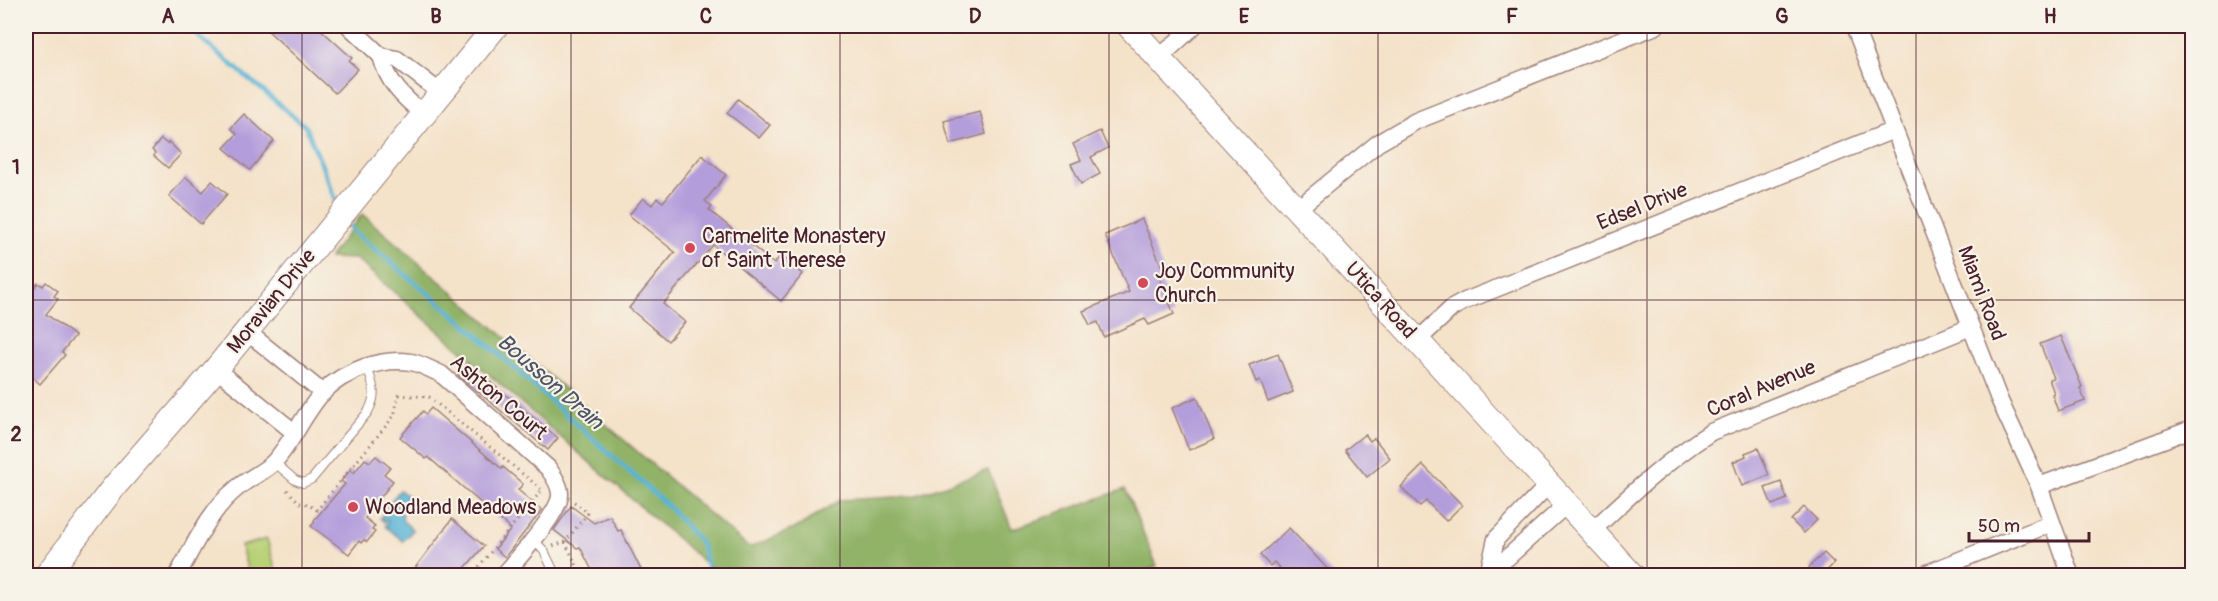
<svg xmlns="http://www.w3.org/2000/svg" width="2218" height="601" font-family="Pangolin,sans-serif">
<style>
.green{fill:#b7d176;stroke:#807850;stroke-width:1.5}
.forest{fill:#91b367;stroke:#6e6949;stroke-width:1.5}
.water{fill:#56b4d5;stroke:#506a80;stroke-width:1.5}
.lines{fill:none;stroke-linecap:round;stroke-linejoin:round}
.stream{stroke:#56b4d5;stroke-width:4.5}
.building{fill:#b49ddb}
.lane-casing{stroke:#9f807a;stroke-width:10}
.street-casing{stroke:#9f807a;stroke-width:19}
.secondary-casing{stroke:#9f807a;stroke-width:26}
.path{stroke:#9f807a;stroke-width:3;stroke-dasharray:1.5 4.5;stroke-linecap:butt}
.lane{stroke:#fff;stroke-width:8}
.street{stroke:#fff;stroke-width:16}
.secondary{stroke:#fff;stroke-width:24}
.grid{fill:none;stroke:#4a1f2b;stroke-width:1.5;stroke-opacity:0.55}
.poi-dot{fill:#d1495b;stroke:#f7f3e8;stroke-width:2}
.labels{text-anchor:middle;stroke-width:4.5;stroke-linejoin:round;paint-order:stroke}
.street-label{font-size:21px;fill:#4a1f2b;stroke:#f7f3e8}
.poi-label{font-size:21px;fill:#4a1f2b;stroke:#f7f3e8;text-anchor:start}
.water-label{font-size:22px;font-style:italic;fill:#4e5366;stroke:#f7f3e8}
.neatline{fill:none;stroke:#4a1f2b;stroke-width:2}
.grid-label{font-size:20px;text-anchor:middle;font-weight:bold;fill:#4a1f2b}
</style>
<rect width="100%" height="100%" fill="#f7f3e8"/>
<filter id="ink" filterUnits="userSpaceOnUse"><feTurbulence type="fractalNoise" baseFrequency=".0167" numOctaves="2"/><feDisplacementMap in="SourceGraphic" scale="12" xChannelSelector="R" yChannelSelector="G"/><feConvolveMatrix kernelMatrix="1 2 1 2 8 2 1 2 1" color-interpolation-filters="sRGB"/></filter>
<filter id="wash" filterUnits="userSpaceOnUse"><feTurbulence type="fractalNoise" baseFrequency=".008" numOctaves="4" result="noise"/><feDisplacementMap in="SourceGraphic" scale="24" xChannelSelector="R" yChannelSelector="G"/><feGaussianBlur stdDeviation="1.35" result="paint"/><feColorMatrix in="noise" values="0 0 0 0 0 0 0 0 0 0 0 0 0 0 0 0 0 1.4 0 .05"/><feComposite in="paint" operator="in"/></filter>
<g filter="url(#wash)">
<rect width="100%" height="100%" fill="#f4e2c9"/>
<!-- green -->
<path class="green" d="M 267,539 L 277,575 L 249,575 L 241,546 Z"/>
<!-- forest -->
<path class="forest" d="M 362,214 L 749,548 L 798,527 L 840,500 L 914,496 L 988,470 L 1012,529 L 1125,489 L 1157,566 L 1132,576 L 719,575 L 356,259 L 329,258 Z"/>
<!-- water -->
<path class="water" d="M 400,490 L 409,497 L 400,508 L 402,510 L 401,512 L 403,514 L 402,520 L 413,530 L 403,541 L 385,526 L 388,521 L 386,520 L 384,522 L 380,518 L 386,511 L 388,513 L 390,511 L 386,507 Z"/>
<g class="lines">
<!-- stream -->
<g class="stream">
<path d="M 186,26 L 306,127 L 336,200"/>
<path d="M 350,226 L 353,231 L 464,323 L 668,506 L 701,543 L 709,573 L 707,576"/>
</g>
</g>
<g id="blocks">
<!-- building -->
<g class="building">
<path d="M 263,26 L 317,26 L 352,58 L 349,61 L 358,69 L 335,93 Z"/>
<path d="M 738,99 L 770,125 L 759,138 L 727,113 Z"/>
<path d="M 980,112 L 986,134 L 950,144 L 944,121 Z"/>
<path d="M 244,114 L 274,141 L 250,170 L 224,148 L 237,134 L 231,128 Z"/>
<path d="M 1100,131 L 1108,148 L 1091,157 L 1100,174 L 1081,184 L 1071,164 L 1081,160 L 1073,144 Z"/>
<path d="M 161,139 L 167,144 L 169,142 L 181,154 L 168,168 L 154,156 L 155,153 L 152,150 Z"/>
<path d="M 702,155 L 726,175 L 705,201 L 712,207 L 709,210 L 774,264 L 781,255 L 803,274 L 781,301 L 713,245 L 663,304 L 685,322 L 668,341 L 629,308 L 675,252 L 629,215 L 643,198 L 652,205 L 657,198 L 663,202 Z"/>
<path d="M 186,177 L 203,192 L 212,181 L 227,194 L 201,224 L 169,196 Z"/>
<path d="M 1142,219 L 1164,272 L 1158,275 L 1174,314 L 1149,325 L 1145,319 L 1104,337 L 1098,322 L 1090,325 L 1083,311 L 1129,292 L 1105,235 Z"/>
<path d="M 46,282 L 58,291 L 54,296 L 58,299 L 46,314 L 75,336 L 62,352 L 65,355 L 40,384 L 26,372 L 26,298 L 38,283 L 43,286 Z"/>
<path d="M 2061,336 L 2082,387 L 2080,388 L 2085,401 L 2058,411 L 2052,394 L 2054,393 L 2049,379 L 2054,378 L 2040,344 Z"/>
<path d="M 1278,354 L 1293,392 L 1268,402 L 1260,380 L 1256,382 L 1249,365 Z"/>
<path d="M 467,363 L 558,438 L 548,450 L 458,375 Z"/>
<path d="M 1197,397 L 1214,439 L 1189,450 L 1172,408 Z"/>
<path d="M 431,408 L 502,469 L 503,467 L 523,484 L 518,490 L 542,510 L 505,557 L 495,549 L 511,529 L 428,457 L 426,459 L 400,437 L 423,411 L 426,414 Z"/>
<path d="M 1365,434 L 1370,441 L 1374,438 L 1390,458 L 1367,477 L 1345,450 Z"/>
<path d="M 1758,448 L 1769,475 L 1742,486 L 1733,462 L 1746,456 L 1745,453 Z"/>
<path d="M 376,456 L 390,467 L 384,474 L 393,481 L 365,518 L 375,526 L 372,530 L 375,532 L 367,542 L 364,540 L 361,543 L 359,541 L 349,554 L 311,526 L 315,522 L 314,520 L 345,484 L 341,481 L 350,470 L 354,473 L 365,459 L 370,462 Z"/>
<path d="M 1423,465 L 1462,505 L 1446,521 L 1426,501 L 1420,506 L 1401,487 Z"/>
<path d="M 1781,482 L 1787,499 L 1772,505 L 1765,488 Z"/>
<path d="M 571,506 L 594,523 L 610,516 L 618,531 L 621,530 L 644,576 L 595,576 L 580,547 L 577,548 L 554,530 Z"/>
<path d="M 1804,507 L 1817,520 L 1804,533 L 1791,520 Z"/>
<path d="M 452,519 L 484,546 L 458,576 L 409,576 Z"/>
<path d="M 1289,528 L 1310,550 L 1334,576 L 1287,576 L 1274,562 L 1270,566 L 1260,555 Z"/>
<path d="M 1824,553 L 1834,563 L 1822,576 L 1817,576 L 1809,567 Z"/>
</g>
</g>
</g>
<g filter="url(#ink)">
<use href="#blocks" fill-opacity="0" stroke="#9f807a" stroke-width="1.5"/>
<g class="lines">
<defs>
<g id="lane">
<path d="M 274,462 L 295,480 L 303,483 L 312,479 L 368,412 C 378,393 373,386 367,366"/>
<path d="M 533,539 L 544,551 L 556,576"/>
</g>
<g id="street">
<path d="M 349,26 L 381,56"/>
<path d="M 1854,26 L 1999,399 L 2039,486 L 2071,576"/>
<path d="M 1158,59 L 1194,26"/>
<path d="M 423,114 C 402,96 388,83 381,56 L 397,59 L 441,93"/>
<path d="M 1297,209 L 1378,143 L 1416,121 L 1656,26"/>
<path d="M 246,331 L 323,393"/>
<path d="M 1418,340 L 1452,308 L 1465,301 L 1894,130"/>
<path d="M 216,369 L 294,432"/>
<path d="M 2039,486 L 2192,429"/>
<path d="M 1593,530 C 1631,494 1668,460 1711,432 L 1971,327"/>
<path d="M 1489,570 L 1496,539 L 1550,483"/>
<path d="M 177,576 C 194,546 209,511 236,489 C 247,479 262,473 273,463 C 292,443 304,413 323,392 C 344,371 382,357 411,362 C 422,364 431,370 441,374 L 548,468 C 553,475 560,485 560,494 C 561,512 516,560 503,576"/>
<path d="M 1481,576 L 1507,558 L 1568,503"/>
<path d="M 1920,576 L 2052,523"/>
</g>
<g id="secondary">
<path d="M 1129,26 L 1633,576"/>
<path d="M 46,576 L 113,488 L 216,369 L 496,26"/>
</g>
</defs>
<!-- lane casing -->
<use href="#lane" class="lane-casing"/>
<!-- street casing -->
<use href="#street" class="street-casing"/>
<!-- secondary casing -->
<use href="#secondary" class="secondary-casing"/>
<!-- path -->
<g class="path">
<path d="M 399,395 L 429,397 L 541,489"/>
<path d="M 287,490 L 300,503 L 305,503 L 317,510 L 394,416 L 400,390"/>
<path d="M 565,542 L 582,576"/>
<path d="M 553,546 L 565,542 L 588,513 L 573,501"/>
<path d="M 471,576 L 542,490"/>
</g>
<!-- lane -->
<use href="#lane" class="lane"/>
<!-- street -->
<use href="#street" class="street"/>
<!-- secondary -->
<use href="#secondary" class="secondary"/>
</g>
</g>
<!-- grid -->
<path class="grid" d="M 302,26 L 302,576M 571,26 L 571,576M 840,26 L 840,576M 1109,26 L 1109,576M 1378,26 L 1378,576M 1647,26 L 1647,576M 1916,26 L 1916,576M 26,300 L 2192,300"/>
<!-- markers -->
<g class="poi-dot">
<circle cx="690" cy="248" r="6"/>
<circle cx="1143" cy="283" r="6"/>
<circle cx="353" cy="507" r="6"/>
</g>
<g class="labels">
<!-- street labels -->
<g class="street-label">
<text transform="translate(1642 206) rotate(-22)" y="7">Edsel Drive</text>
<text transform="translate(1982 293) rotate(69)" y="7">Miami Road</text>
<text transform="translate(1381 300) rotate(48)" y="7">Utica Road</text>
<text transform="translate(271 301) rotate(-51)" y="7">Moravian Drive</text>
<text transform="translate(1761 388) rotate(-23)" y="7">Coral Avenue</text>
<text transform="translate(499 397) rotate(40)" y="7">Ashton Court</text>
</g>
<!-- poi labels -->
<g class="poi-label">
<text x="702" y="243">Carmelite Monastery<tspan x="702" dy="24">of Saint Therese</tspan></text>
<text x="1155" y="278">Joy Community<tspan x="1155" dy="24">Church</tspan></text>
<text x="365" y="514">Woodland Meadows</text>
</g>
<!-- water labels -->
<g class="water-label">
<text transform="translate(551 381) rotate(41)" y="8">Bousson Drain</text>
</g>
</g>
<!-- margin -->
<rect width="2218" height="601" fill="none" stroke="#f7f3e8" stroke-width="66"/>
<!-- scale -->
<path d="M1969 532v9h120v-9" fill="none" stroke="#4a1f2b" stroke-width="3"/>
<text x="1978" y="532" font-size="18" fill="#4a1f2b" stroke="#f7f3e8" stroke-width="4.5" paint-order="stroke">50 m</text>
<rect x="33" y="33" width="2152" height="535" class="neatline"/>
<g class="grid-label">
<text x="168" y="23">A</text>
<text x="436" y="23">B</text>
<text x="706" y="23">C</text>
<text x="975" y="23">D</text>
<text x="1244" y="23">E</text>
<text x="1512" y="23">F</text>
<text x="1782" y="23">G</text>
<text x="2050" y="23">H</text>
<text x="16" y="174">1</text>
<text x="16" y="441">2</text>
</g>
</svg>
